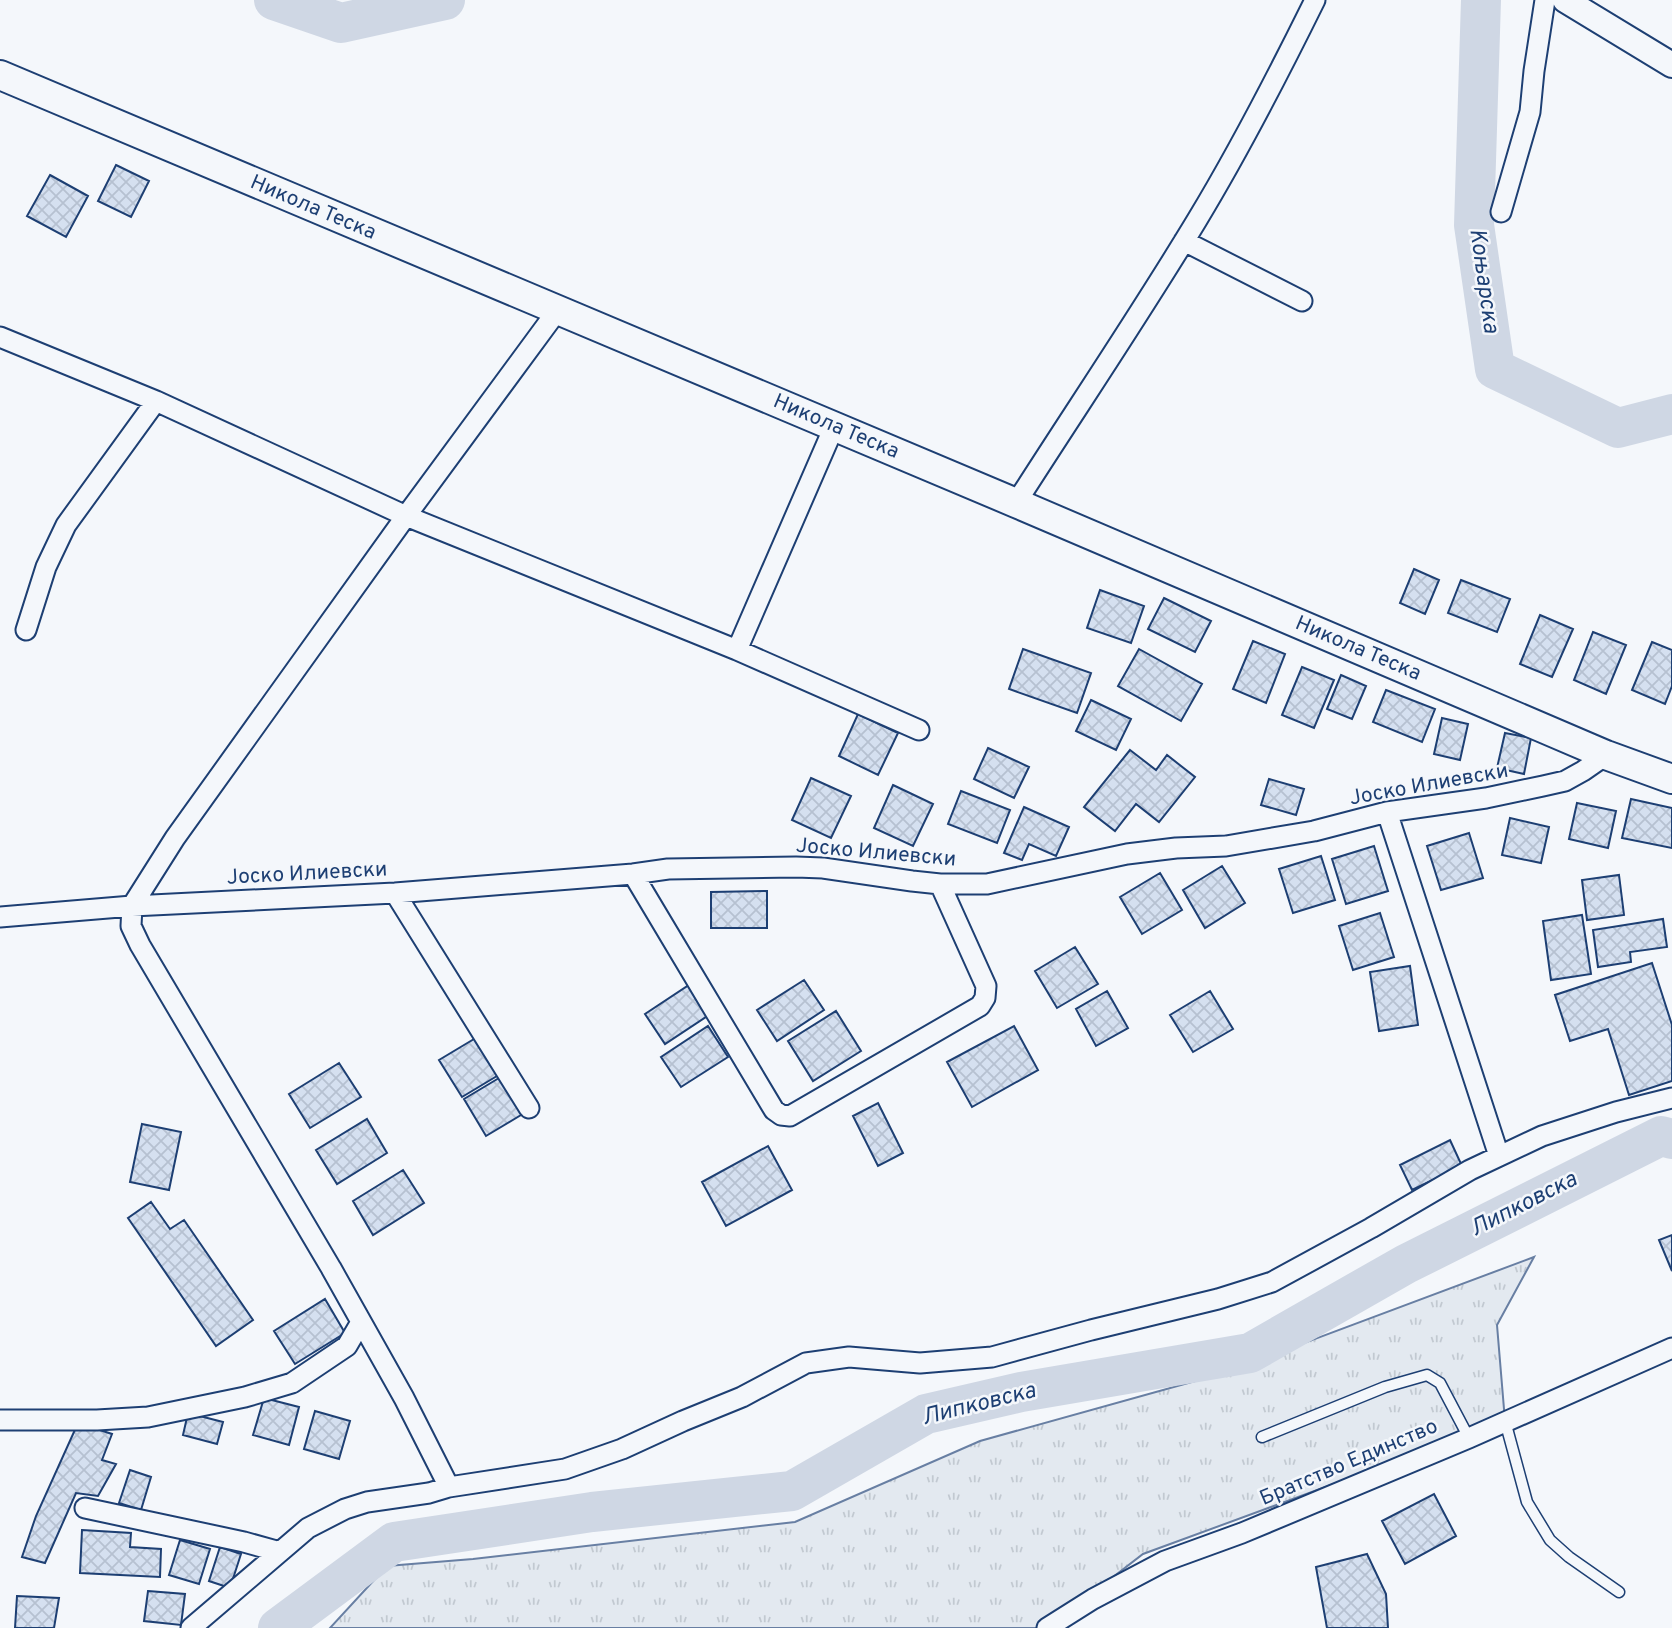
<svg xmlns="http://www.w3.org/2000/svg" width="1672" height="1628" font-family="Overpass,sans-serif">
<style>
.park{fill:url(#park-tufts);stroke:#687fa3;stroke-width:2}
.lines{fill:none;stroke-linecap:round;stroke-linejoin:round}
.river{stroke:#cfd7e4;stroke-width:40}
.building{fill:url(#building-cross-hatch);stroke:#1d3f73;stroke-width:2}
.service-casing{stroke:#1d3f73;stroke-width:13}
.minor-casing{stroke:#1d3f73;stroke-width:23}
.tertiary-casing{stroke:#1d3f73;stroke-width:28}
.secondary-casing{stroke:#1d3f73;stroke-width:32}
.service{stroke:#f4f7fb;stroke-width:10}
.minor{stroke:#f4f7fb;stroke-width:19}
.tertiary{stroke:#f4f7fb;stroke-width:24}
.secondary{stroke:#f4f7fb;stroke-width:28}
.labels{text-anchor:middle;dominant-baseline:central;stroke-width:5;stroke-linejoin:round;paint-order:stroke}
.street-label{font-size:21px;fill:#1d3f73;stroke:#f4f7fb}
.water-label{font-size:23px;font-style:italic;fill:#1d3f73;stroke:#f4f7fb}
</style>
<defs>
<pattern id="park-tufts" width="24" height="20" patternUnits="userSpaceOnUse" patternTransform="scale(1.75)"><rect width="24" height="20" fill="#e3e9f0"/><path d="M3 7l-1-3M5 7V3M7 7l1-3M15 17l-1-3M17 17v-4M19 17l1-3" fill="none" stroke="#c2c9d1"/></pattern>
<pattern id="building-cross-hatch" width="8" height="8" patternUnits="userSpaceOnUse" patternTransform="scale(1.75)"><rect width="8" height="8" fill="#d5e0f0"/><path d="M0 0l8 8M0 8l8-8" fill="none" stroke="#b6c1d1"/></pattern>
</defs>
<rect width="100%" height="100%" fill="#f4f7fb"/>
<path class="park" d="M 1534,1257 L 1497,1325 L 1505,1421 L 1143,1554 L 1047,1628 L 330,1628 L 387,1566 L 473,1559 L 795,1522 L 980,1441 L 1224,1373 Z"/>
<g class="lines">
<path class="river" d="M 274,0 L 341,23 L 445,0
M 1481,0 L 1474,225 L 1495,369 L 1618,428 L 1672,414
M 278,1628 L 394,1542 L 592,1512 L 792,1491 L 926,1414 L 1021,1392 L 1250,1353 L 1406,1264 L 1661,1136 L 1672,1139"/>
</g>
<path class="building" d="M 116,165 L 149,181 L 131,217 L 98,201 Z
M 50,175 L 88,196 L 66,237 L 27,216 Z
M 1414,569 L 1439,580 L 1425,614 L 1400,603 Z
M 1461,580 L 1510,599 L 1497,632 L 1448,613 Z
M 1100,590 L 1144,606 L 1131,643 L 1087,628 Z
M 1164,598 L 1211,621 L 1195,652 L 1148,629 Z
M 1540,615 L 1573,629 L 1552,677 L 1520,664 Z
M 1593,632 L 1626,645 L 1606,694 L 1574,680 Z
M 1253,641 L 1285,654 L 1266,703 L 1233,689 Z
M 1652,642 L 1672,650 L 1672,686 L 1665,704 L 1632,690 Z
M 1023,649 L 1091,673 L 1077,713 L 1009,689 Z
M 1139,649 L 1202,684 L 1181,721 L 1118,686 Z
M 1302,667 L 1334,680 L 1314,728 L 1282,715 Z
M 1341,675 L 1366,686 L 1352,719 L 1327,709 Z
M 1386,690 L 1435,709 L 1422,742 L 1373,722 Z
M 1091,700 L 1131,719 L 1116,750 L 1076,731 Z
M 858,714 L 898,733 L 878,775 L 839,756 Z
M 1442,718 L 1468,724 L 1460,760 L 1434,754 Z
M 1505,733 L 1531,738 L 1524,774 L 1497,768 Z
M 988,748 L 1029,767 L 1014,798 L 974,779 Z
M 1130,750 L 1156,770 L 1167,755 L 1195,777 L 1159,822 L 1136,804 L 1115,831 L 1084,807 Z
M 811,778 L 851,796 L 831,838 L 792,820 Z
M 1269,779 L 1304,789 L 1296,815 L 1261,805 Z
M 893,785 L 933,804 L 913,846 L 874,828 Z
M 961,791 L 1010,810 L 997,843 L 948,824 Z
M 1631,799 L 1672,808 L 1672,848 L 1622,838 Z
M 1577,803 L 1616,811 L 1608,848 L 1569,839 Z
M 1024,807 L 1069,827 L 1056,856 L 1029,844 L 1022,860 L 1004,853 Z
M 1510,818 L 1549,827 L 1541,863 L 1502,855 Z
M 1469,833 L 1483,878 L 1441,890 L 1427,846 Z
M 1374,846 L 1388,891 L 1346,904 L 1332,859 Z
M 1321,856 L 1335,900 L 1293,913 L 1279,869 Z
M 1222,866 L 1245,903 L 1205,928 L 1183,890 Z
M 1160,873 L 1182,910 L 1142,934 L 1120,897 Z
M 1619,875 L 1624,915 L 1587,920 L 1582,880 Z
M 767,891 L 767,928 L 711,928 L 711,892 Z
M 1380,913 L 1394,957 L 1353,970 L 1339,926 Z
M 1582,915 L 1591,974 L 1551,980 L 1543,921 Z
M 1663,919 L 1667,947 L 1630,952 L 1631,962 L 1598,967 L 1593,930 Z
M 1075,947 L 1098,984 L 1057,1008 L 1035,971 Z
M 1652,963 L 1672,1025 L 1672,1081 L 1629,1095 L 1608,1029 L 1570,1041 L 1555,995 Z
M 1410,966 L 1418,1025 L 1379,1031 L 1370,972 Z
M 804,980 L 824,1010 L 777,1041 L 757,1010 Z
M 692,983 L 712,1013 L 665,1044 L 645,1014 Z
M 1107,991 L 1128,1028 L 1096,1046 L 1076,1009 Z
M 1210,991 L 1233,1029 L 1193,1052 L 1170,1015 Z
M 836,1011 L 861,1051 L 813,1081 L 788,1041 Z
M 708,1026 L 728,1057 L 681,1087 L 661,1057 Z
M 1014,1026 L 1038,1070 L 972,1107 L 947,1062 Z
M 479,1036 L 502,1073 L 462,1097 L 439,1060 Z
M 339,1063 L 361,1097 L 310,1128 L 289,1094 Z
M 504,1075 L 526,1112 L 486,1136 L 464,1099 Z
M 878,1103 L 903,1153 L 878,1166 L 853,1116 Z
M 367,1119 L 387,1153 L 337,1184 L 316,1150 Z
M 142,1124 L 181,1132 L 169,1190 L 130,1182 Z
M 1450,1140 L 1462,1166 L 1412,1190 L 1400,1165 Z
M 768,1146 L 792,1190 L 726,1226 L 702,1182 Z
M 403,1170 L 424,1203 L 373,1235 L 353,1201 Z
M 151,1202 L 170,1229 L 184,1220 L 253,1320 L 216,1346 L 128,1218 Z
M 1672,1235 L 1672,1271 L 1659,1240 Z
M 325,1299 L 345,1333 L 295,1364 L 274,1331 Z
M 264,1398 L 299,1407 L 289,1445 L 253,1435 Z
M 315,1411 L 350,1421 L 339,1459 L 304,1449 Z
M 188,1413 L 223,1422 L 217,1444 L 183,1435 Z
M 78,1423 L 112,1434 L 102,1460 L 116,1464 L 98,1496 L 76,1493 L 45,1563 L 22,1557 L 36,1516 Z
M 130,1470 L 151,1477 L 141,1510 L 119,1503 Z
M 1434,1494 L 1456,1536 L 1405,1564 L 1382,1521 Z
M 82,1530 L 131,1533 L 130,1547 L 161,1549 L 160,1577 L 80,1573 Z
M 180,1540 L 210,1549 L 199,1584 L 169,1575 Z
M 220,1547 L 241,1554 L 230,1588 L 209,1581 Z
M 1367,1554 L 1386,1594 L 1388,1628 L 1327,1628 L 1316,1567 Z
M 148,1591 L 185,1594 L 181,1625 L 144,1621 Z
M 17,1596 L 59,1598 L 54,1628 L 15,1628 Z"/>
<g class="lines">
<g class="service-casing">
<path id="service" d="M 1505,1421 L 1527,1502 L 1550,1540 L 1569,1557 L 1619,1592
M 1262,1437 L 1385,1387 L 1427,1375 L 1440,1383 L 1469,1438"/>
</g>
<g class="minor-casing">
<path id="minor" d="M 1501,212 L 1530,112 L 1534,71 L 1545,0
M 1184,241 L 1302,301
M 0,337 L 156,401 L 406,516 L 737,650 L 919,730
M 1016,503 C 1076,409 1139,316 1197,220 C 1240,149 1278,75 1315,0
M 26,630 L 46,567 L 66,525 L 156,401
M 737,650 L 834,427
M 1387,812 L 1499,1156
M 633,874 L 774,1110 L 781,1115 L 790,1116 L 980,1006 L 985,998 L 986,986 L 940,884
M 395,893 L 529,1108
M 0,917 L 132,906 L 395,893 L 633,874 L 668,869 L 796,867 L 823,868 L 912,881 L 940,884 L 987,884 L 1127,854 L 1176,848 L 1226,846 L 1314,831 L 1387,812 L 1486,798 L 1543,786 L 1565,781 L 1583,771 L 1606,755
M 0,1420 L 97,1420 L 148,1417 L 245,1397 L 292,1383 L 347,1346 L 361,1322
M 449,1487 L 404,1398 L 331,1268 L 140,945 L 131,926 L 132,906 L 175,838 L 406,516 L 557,311
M 85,1508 L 244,1542 L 280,1552
M 191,1628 L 308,1528 L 345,1509 L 367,1502 L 429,1493 L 449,1487 L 565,1469 L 622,1449 L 683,1421 L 742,1397 L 806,1363 L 849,1357 L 920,1363 L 992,1357 L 1091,1330 L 1218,1299 L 1272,1282 L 1371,1228 L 1470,1170 L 1542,1136 L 1616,1112 L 1672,1098
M 1047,1628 L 1093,1599 L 1165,1561 L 1242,1533 L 1469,1438 L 1672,1348"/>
</g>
<g class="tertiary-casing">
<path id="tertiary" d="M 1565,0 L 1672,65"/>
</g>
<g class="secondary-casing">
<path id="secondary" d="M 0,75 L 1016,503 L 1606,755 L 1672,779"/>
</g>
<use href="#service" class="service"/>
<use href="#minor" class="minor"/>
<use href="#tertiary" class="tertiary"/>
<use href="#secondary" class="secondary"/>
</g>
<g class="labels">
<g class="street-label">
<text transform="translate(313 208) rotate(23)">Никола Теска</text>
<text transform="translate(836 427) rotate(23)">Никола Теска</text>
<text transform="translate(1358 649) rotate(23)">Никола Теска</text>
<text transform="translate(1429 785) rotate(-10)">Јоско Илиевски</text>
<text transform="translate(876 853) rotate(5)">Јоско Илиевски</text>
<text transform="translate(307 874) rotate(-3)">Јоско Илиевски</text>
<text transform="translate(1349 1463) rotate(-23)">Братство Единство</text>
</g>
<g class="water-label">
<text transform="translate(1483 281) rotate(82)">Коњарска</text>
<text transform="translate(1524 1205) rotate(-27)">Липковска</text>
<text transform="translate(979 1405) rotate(-14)">Липковска</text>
</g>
</g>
</svg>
